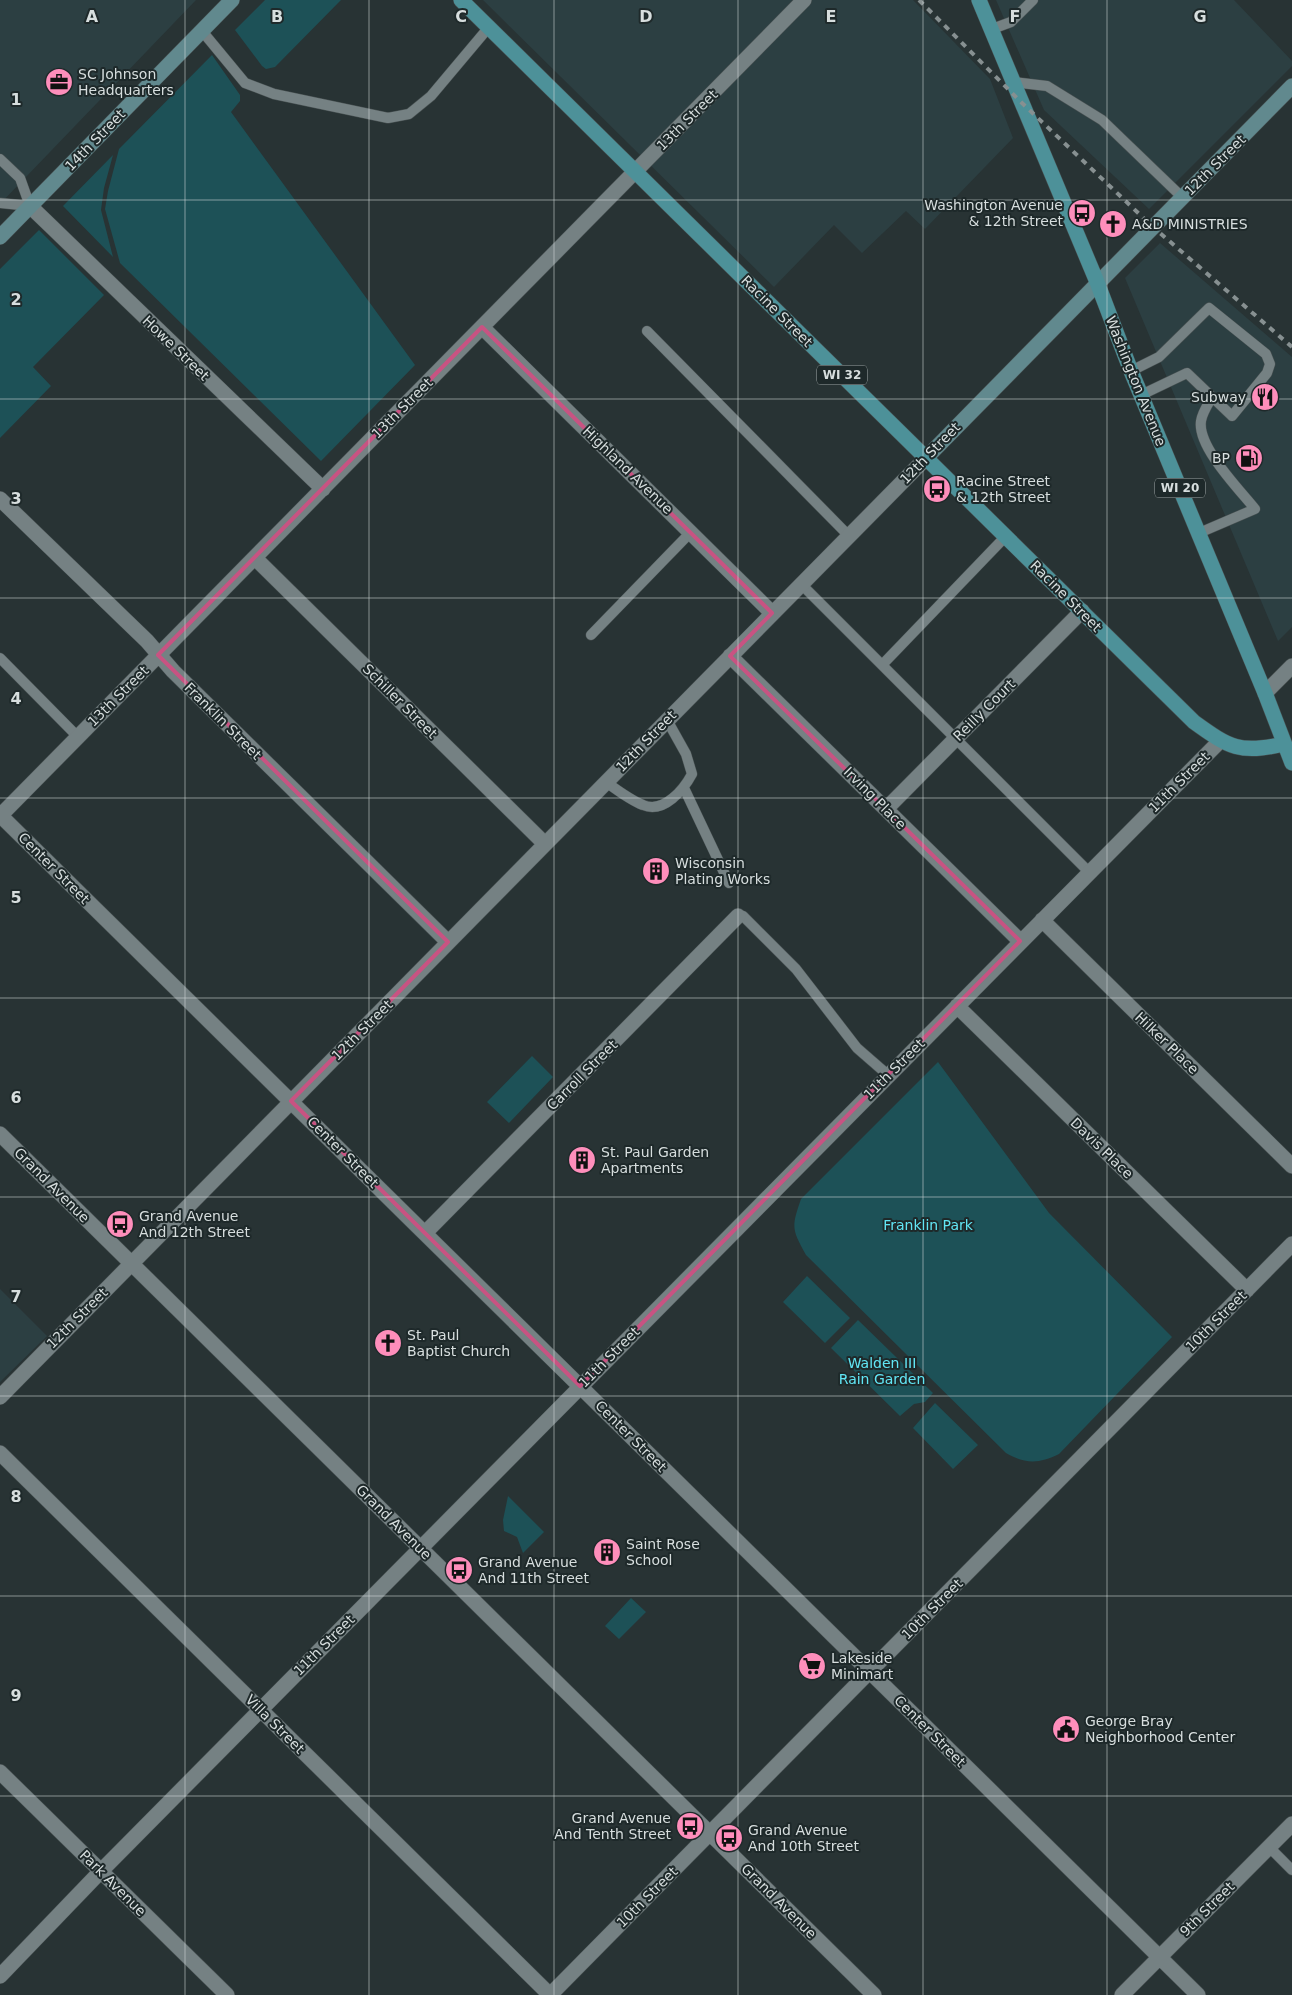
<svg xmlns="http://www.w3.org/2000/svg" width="1292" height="1995" font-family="'DejaVu Sans',sans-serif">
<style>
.built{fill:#2c3f42}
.green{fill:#1d5157}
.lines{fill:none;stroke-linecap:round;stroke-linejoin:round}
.lane-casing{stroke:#485152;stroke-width:11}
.street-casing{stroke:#485152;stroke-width:16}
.secondary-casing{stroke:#485152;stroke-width:16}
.primary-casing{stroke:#485152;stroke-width:16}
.lane{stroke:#758183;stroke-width:10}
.street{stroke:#758183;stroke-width:15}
.secondary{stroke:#61898e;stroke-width:15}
.primary{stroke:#4d9199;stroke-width:15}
.rail{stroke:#879091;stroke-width:4;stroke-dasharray:6 6;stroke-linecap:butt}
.marked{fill:none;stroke:#c85382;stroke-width:4;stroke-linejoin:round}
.grid{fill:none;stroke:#d7dede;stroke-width:1;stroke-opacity:0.55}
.labels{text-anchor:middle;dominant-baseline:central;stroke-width:4;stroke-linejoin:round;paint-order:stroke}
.shield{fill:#1e292a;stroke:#a0a8a8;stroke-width:1}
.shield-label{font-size:12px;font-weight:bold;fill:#d7dede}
.poi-label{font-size:14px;fill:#d7dede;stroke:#1e292a;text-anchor:start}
.street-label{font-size:14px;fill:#d7dede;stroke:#1e292a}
.park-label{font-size:14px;fill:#61e5f4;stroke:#1e292a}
.grid-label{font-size:16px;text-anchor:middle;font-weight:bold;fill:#d7dede;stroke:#1e292a;stroke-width:4;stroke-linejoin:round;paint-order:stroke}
</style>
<rect width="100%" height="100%" fill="#283334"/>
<path class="built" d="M 0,0 L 196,0 L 0,204 Z
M 483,0 L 913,0 L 990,79 L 1013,138 L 925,229 L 906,211 L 862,253 L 834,225 L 774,287 Z
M 996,0 L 1234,0 L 1292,61 L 1292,66 L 1149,209 L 1044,110 Z
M 1160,243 L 1292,357 L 1292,627 L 1278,641 L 1125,278 Z
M 0,1289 L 47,1336 L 0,1382 Z"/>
<path class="green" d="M 265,0 L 341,0 L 275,67 L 266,69 L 262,66 L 235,30 Z
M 212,55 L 240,95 L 240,101 L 231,112 L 415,365 L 321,461 L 120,263 L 105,209 L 108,191 L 119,149 Z
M 113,155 L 104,188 L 101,210 L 113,257 L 63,206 Z
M 39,230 L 104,295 L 33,367 L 51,386 L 0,438 L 0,269 Z
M 532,1056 L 553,1077 L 509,1123 L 487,1102 Z
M 938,1062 L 1049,1213 L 1172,1337 L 1059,1454 C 1039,1464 1025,1464 1006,1453 L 806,1255 C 792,1229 791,1228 801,1199 Z
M 807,1276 L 850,1318 L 825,1343 L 783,1302 Z
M 858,1320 L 933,1393 L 925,1402 L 914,1404 L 900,1416 L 831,1348 Z
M 935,1403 L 978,1445 L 953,1469 L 913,1428 Z
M 508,1496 L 544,1532 L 523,1553 L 517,1537 L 504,1531 L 503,1520 Z
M 631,1598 L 646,1612 L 619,1639 L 605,1626 Z"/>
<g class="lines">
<g class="lane-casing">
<path id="lane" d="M 992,29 L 1011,22 L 1033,0
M 202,31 L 245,83 L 274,94 L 388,118 L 409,114 L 431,96 L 489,27
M 1013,82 L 1047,86 L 1102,120 L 1182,197
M 0,159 L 20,178 L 30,206 L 0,203
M 647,331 L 849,536
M 1131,371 L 1159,357 L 1209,308 L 1266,354 L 1270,364 L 1267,373 L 1232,416 L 1187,373 L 1141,395
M 1199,533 L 1255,509 C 1240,490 1197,447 1201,421 C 1202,413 1208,404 1212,397
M 801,584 L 1089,872
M 591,635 L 691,532
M 0,658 L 78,737
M 882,665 L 1006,536
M 606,782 C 617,790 630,800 643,805 C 664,814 684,789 692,774 L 686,754 L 667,720
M 684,788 L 729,883
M 738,916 L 743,916 L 796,969 L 857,1048 L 888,1075
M 1269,1847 L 1292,1870"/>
</g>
<g class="street-casing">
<path id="street" d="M 30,206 L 323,489
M 482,327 L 772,613
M 0,499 L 147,641 L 173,671 L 448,942
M 255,558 L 545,844
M 730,656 L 1020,941
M 1265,693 L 1292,666
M 886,809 L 1082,611
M 0,815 L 1198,1995
M 0,816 L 804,0
M 1042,920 L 1292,1166
M 957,1006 L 1247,1290
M 0,1134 L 874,1995
M 425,1233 L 738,916
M 0,1397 L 926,458
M 0,1453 L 550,1995
M 0,1772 L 227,1995
M 0,1976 L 101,1871 L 1220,741
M 550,1995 L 1292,1244
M 1122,1995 L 1292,1824"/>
</g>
<g class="secondary-casing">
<path id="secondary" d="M 0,237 L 232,0
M 926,458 L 1292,86"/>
</g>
<g class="primary-casing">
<path id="primary" d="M 461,0 L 1194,722 C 1230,748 1240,754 1284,744
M 979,0 L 1097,282 L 1131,371 L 1265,693 L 1292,763"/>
</g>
<use href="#lane" class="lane"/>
<use href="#street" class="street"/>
<use href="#secondary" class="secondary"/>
<use href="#primary" class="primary"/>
<path class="rail" d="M 919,0 L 1022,103 L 1153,227 L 1292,347"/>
</g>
<path class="marked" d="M 482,327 L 772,613 L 730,656 L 1020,941 L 580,1386 L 291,1101 L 448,942 L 158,655 Z"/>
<path class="grid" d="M 185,0 L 185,1995M 369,0 L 369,1995M 554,0 L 554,1995M 738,0 L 738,1995M 923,0 L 923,1995M 1107,0 L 1107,1995M 0,200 L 1292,200M 0,399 L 1292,399M 0,598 L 1292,598M 0,798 L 1292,798M 0,998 L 1292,998M 0,1197 L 1292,1197M 0,1396 L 1292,1396M 0,1596 L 1292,1596M 0,1796 L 1292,1796"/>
<defs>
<g id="office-disc" transform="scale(1.4375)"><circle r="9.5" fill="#fe8ebb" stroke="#1e292a"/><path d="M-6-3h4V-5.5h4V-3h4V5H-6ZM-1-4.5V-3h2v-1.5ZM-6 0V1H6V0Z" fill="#111"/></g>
<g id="bus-disc" transform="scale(1.4375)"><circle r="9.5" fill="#fe8ebb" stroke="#1e292a"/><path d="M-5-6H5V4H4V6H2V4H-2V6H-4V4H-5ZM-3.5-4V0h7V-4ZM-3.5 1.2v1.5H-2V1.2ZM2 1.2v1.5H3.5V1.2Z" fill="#111"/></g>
<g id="church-disc" transform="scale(1.4375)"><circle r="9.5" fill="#fe8ebb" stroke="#1e292a"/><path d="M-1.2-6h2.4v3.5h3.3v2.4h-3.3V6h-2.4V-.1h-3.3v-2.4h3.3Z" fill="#111"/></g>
<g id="restaurant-disc" transform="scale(1.4375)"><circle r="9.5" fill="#fe8ebb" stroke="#1e292a"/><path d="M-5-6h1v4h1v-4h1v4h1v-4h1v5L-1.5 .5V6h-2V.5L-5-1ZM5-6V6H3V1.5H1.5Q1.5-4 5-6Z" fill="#111"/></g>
<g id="fuel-disc" transform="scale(1.4375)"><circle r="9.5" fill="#fe8ebb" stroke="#1e292a"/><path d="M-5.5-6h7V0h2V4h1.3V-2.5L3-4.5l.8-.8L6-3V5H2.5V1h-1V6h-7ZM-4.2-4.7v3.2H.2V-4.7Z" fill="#111"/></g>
<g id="building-disc" transform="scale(1.4375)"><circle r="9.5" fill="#fe8ebb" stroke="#1e292a"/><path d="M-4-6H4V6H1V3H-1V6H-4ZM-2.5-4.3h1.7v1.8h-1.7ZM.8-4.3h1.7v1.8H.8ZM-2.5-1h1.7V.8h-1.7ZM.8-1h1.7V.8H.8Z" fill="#111"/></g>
<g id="supermarket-disc" transform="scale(1.4375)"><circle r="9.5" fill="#fe8ebb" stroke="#1e292a"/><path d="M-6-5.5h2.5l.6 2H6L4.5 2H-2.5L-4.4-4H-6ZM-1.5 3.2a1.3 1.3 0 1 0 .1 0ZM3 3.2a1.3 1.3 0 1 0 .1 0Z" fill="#111"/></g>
<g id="civic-disc" transform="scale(1.4375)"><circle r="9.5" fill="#fe8ebb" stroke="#1e292a"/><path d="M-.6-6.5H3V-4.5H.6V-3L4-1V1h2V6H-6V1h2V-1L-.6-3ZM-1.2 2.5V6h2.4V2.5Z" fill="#111"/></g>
</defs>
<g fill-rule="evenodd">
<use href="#office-disc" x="59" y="82"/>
<use href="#bus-disc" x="1082" y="213"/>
<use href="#church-disc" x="1113" y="224"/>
<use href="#restaurant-disc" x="1265" y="397"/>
<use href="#fuel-disc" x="1249" y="458"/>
<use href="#bus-disc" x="937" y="489"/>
<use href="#building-disc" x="656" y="871"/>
<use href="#building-disc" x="582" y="1160"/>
<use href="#bus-disc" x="120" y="1224"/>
<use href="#church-disc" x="388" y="1343"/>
<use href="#building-disc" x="607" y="1552"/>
<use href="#bus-disc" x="459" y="1570"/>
<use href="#supermarket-disc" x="812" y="1666"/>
<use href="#civic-disc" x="1066" y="1729"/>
<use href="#bus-disc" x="690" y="1826"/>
<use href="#bus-disc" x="729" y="1838"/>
</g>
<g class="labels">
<g class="shield">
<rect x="817" y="365.5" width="50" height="19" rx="4"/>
<rect x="1155" y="478.5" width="50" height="19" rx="4"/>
</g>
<g class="shield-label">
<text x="842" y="375">WI 32</text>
<text x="1180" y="488">WI 20</text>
</g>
<g class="poi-label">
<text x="78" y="74">SC Johnson<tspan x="78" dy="16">Headquarters</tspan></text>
<text x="1063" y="205" text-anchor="end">Washington Avenue<tspan x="1063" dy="16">&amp; 12th Street</tspan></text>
<text x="1132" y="224">A&amp;D MINISTRIES</text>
<text x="1246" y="397" text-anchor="end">Subway</text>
<text x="1230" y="458" text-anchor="end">BP</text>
<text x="956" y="481">Racine Street<tspan x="956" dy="16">&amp; 12th Street</tspan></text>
<text x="675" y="863">Wisconsin<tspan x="675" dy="16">Plating Works</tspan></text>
<text x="601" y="1152">St. Paul Garden<tspan x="601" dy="16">Apartments</tspan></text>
<text x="139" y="1216">Grand Avenue<tspan x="139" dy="16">And 12th Street</tspan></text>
<text x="407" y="1335">St. Paul<tspan x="407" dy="16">Baptist Church</tspan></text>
<text x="626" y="1544">Saint Rose<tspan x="626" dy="16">School</tspan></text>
<text x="478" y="1562">Grand Avenue<tspan x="478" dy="16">And 11th Street</tspan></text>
<text x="831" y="1658">Lakeside<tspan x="831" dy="16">Minimart</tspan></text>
<text x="1085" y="1721">George Bray<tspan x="1085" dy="16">Neighborhood Center</tspan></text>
<text x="671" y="1818" text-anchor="end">Grand Avenue<tspan x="671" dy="16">And Tenth Street</tspan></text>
<text x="748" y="1830">Grand Avenue<tspan x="748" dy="16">And 10th Street</tspan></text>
</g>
<g class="street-label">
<text transform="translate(687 120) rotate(-45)">13th Street</text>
<text transform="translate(95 140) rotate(-46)">14th Street</text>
<text transform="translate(1215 165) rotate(-45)">12th Street</text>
<text transform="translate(777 311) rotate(45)">Racine Street</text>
<text transform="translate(176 348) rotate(44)">Howe Street</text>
<text transform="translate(1136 381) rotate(68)">Washington Avenue</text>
<text transform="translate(402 408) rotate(-45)">13th Street</text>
<text transform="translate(930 453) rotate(-46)">12th Street</text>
<text transform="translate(628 470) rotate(44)">Highland Avenue</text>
<text transform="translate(1066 596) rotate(45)">Racine Street</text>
<text transform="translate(118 696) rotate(-45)">13th Street</text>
<text transform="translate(400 701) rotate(45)">Schiller Street</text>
<text transform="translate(984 710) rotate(-45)">Reilly Court</text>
<text transform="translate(223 721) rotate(45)">Franklin Street</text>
<text transform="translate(646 741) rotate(-46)">12th Street</text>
<text transform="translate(1179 782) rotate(-45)">11th Street</text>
<text transform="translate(875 798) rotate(45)">Irving Place</text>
<text transform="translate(54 868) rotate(45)">Center Street</text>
<text transform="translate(362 1030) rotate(-45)">12th Street</text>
<text transform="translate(1167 1043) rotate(44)">Hilker Place</text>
<text transform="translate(894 1069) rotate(-45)">11th Street</text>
<text transform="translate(582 1075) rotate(-45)">Carroll Street</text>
<text transform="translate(1102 1148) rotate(44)">Davis Place</text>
<text transform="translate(343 1152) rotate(45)">Center Street</text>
<text transform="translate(52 1185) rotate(45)">Grand Avenue</text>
<text transform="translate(77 1318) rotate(-45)">12th Street</text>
<text transform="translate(1216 1321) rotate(-45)">10th Street</text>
<text transform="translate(609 1357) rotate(-45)">11th Street</text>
<text transform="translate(631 1436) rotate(45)">Center Street</text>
<text transform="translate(394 1522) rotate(45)">Grand Avenue</text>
<text transform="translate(932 1609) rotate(-45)">10th Street</text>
<text transform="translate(324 1645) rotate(-45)">11th Street</text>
<text transform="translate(275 1724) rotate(45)">Villa Street</text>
<text transform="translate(930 1731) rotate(45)">Center Street</text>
<text transform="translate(113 1883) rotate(45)">Park Avenue</text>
<text transform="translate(647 1897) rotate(-45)">10th Street</text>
<text transform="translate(779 1901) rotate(45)">Grand Avenue</text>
<text transform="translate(1207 1909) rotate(-45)">9th Street</text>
</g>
<g class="park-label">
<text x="928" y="1225">Franklin Park</text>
<text x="882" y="1363">Walden III<tspan x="882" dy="16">Rain Garden</tspan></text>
</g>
</g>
<g class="grid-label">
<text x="92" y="22">A</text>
<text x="277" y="22">B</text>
<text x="461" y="22">C</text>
<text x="646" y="22">D</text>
<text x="831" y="22">E</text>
<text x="1015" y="22">F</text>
<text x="1200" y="22">G</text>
<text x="16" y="105">1</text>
<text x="16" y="305">2</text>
<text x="16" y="504">3</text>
<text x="16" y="704">4</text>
<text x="16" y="903">5</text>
<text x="16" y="1103">6</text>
<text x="16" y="1302">7</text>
<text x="16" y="1502">8</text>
<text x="16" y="1701">9</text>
</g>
</svg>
